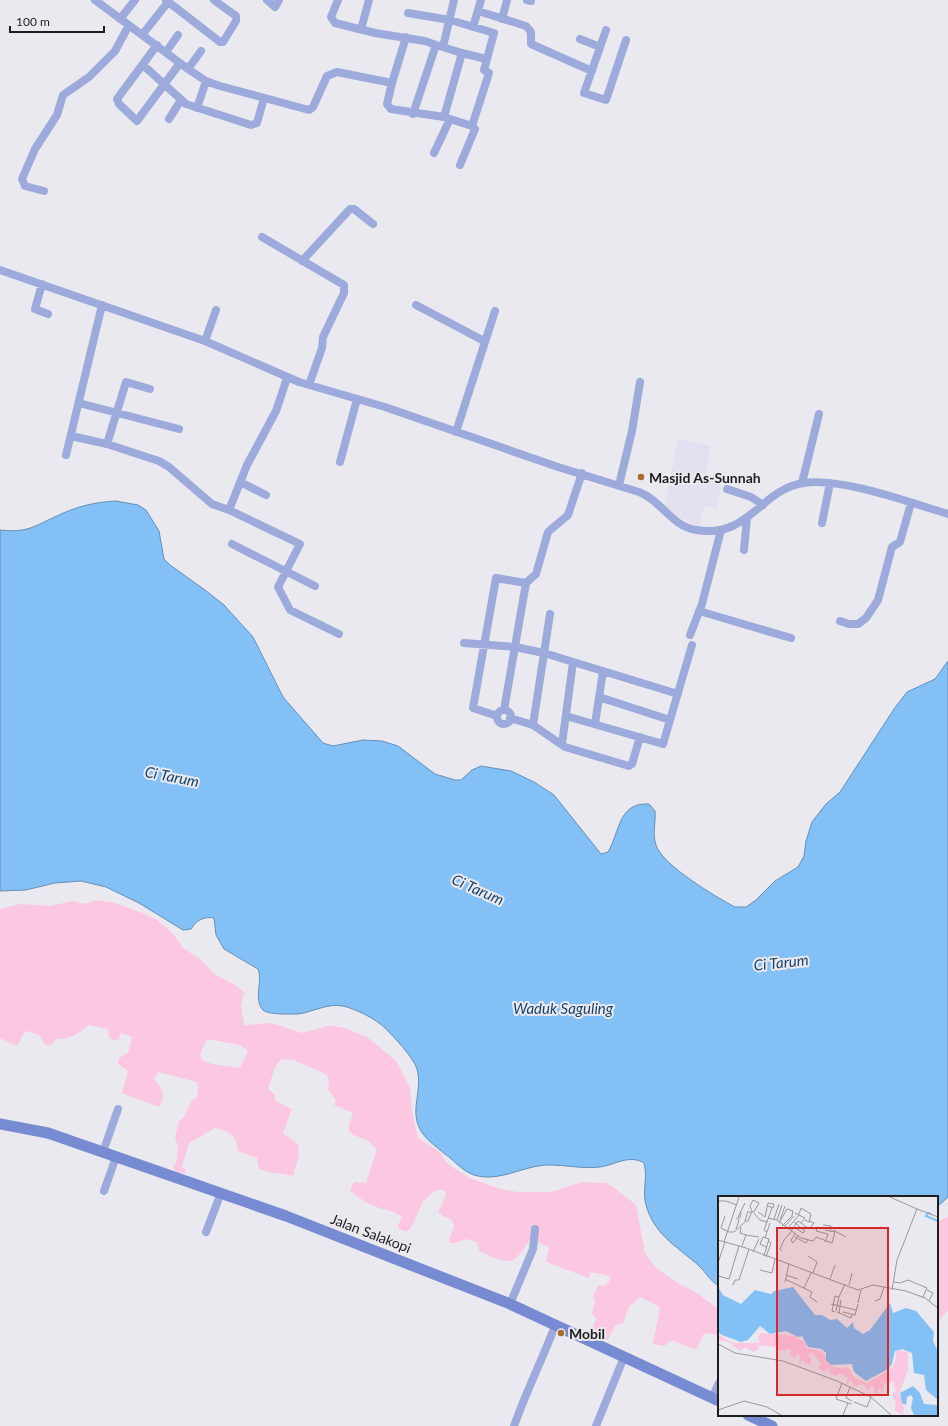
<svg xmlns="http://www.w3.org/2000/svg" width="948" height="1426" font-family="Lato,sans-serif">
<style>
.built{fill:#e4e0ef}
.green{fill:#fcc7e0;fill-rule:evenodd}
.water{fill:#82c0f6;stroke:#648fb6}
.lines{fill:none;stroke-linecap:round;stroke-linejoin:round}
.street{stroke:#9cabdb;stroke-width:8}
.secondary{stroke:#778bd2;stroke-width:11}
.poi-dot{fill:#a66d2c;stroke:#ebe9f0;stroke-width:1.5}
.labels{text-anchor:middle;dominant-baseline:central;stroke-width:4;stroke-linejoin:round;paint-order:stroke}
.poi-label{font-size:14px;font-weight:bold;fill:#1e1d20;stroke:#ebe9f0;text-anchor:start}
.street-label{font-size:14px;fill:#1e1d20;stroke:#ebe9f0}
.water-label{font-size:15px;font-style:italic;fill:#174468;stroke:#ebe9f0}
.inset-river{fill:none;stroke:#82c0f6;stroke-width:2}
.inset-road{fill:none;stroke:#99979d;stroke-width:1}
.view{fill:#d62828;fill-opacity:0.15;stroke:#d62828;stroke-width:2}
.inset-edge{fill:none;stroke:#1e1d20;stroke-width:2}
</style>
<rect width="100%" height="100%" fill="#ebe9f0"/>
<path class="built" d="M 678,438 L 711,446 L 705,478 L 722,483 L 717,509 L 704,506 L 699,528 L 664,509 Z"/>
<path class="green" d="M 96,900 L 115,903 L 145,914 L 157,920 L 174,935 L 184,949 L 200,959 L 214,974 L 235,985 L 244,992 L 241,1006 L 244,1025 L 272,1023 L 302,1033 L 327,1026 L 333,1026 L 345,1028 L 367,1037 L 396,1061 L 410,1088 L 412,1111 L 418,1138 L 440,1152 L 446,1162 L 455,1169 L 472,1179 L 500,1189 L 518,1192 L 551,1192 L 582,1182 L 606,1183 L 613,1187 L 636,1205 L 645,1253 L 656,1268 L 681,1285 L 692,1290 L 719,1309 L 718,1335 L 704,1333 L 696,1350 L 672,1340 L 664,1346 L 653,1344 L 660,1307 L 640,1297 L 629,1307 L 623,1323 L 615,1326 L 608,1340 L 591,1332 L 596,1319 L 592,1313 L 595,1301 L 593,1296 L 598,1285 L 604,1286 L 609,1283 L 610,1276 L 591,1272 L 589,1278 L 546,1262 L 549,1247 L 530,1239 C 526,1245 522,1252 517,1257 C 508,1267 489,1255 479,1251 L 477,1242 L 466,1239 L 456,1243 L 450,1243 L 449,1240 L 454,1226 L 452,1220 L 443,1216 L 438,1212 L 446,1195 L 444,1190 L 436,1190 L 423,1201 L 410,1230 L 404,1231 L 398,1228 L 398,1225 L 402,1218 C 395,1210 388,1211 379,1208 C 368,1204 359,1198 350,1191 L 354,1182 L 366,1183 L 377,1149 C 374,1147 371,1143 368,1141 C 350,1132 344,1137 353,1113 L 334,1105 L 336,1101 L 328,1089 L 329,1080 L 327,1075 L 294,1060 L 282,1059 L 276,1065 L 268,1088 L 275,1095 L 275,1101 L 292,1109 L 283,1133 L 298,1144 L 299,1156 L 293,1176 C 281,1173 271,1174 259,1169 L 257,1158 L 238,1151 C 235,1134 231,1132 215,1128 L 189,1143 L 182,1167 L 186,1171 L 186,1173 L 177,1172 L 173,1168 L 177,1160 L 178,1146 L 175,1138 L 179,1121 L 184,1117 L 192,1099 L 195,1100 C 198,1095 199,1088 197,1082 L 158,1072 L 154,1080 C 163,1088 166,1096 159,1107 L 122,1093 L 128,1071 L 118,1064 C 118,1057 123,1055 128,1053 L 132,1037 L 121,1033 L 119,1039 L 113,1041 L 109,1037 L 108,1029 L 89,1025 C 81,1032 69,1040 57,1039 L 51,1045 L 45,1045 L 39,1035 L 28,1031 L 24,1033 L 17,1046 L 0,1038 L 0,909 L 20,904 L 50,906 L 73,901 L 85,904 ZM 207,1039 L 240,1045 L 248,1051 L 240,1068 L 212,1064 L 202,1060 L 200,1054 Z
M 948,1216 L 948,1310 L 937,1323 L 937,1222 Z"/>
<path class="water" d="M 116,501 L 138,505 L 146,510 L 159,531 L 164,559 L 170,565 L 205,590 L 224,605 L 253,637 L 283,697 L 323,743 L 333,746 L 363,740 L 382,741 L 398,746 L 435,774 L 455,780 L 461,780 L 472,770 L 481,766 L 511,771 L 534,782 L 554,795 L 601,854 L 608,852 C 620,832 618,802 649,804 L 655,811 C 656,823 652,834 656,845 C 662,865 716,897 735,907 L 746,907 L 756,900 L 775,881 L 798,867 L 804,856 L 806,841 L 812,822 L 826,804 L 840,792 L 894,709 L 907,692 L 935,679 L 948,661 L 948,1197 L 937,1207 L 937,1197 L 719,1197 L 719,1286 C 710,1281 705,1271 697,1264 C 676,1246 654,1234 646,1205 C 642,1191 648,1177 644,1163 C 629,1154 615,1165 600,1167 C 583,1169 566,1165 549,1165 C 524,1165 499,1183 474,1175 C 462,1171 455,1161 445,1154 C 424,1137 412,1129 417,1099 C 418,1089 420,1080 417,1069 C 414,1058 394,1037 385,1028 C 376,1019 356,1009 343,1006 C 327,1003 313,1012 298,1014 C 291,1014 268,1015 263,1010 C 253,999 263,982 258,969 L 224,949 L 216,935 L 214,918 C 203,916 196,921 191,929 L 183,930 L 139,903 L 106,887 L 81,881 L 55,883 L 26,890 L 0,891 L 0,530 C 29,533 34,526 59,515 C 78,506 96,502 116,501 Z"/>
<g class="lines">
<path class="street" d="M 95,0 L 188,69 L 206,81 L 220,86 L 309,110 L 313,107 L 327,76 L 337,72 L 392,83 L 387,104 L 391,109 L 444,117 L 472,126 L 489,73 L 484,70 L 494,33 L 450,20 L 408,13
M 166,0 L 220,42 L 223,42 L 236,21 L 236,16 L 214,0
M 267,0 L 275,7 L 279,0
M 338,0 L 331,17 L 335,23 L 375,33 L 425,41 L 436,45 L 413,114
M 527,0 L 531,1
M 478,11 L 526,26 L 531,32 L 531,44 L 592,71
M 120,19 L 135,0
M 502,19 L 507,0
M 473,27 L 481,0
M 361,29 L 369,0
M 606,30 L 584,93 L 606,100 L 626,40
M 142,35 L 168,2
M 580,39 L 600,47
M 157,45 L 117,99 L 119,104 L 137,121 L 180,63
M 436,45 L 462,53 L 444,117
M 443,47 L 454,0
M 166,52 L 178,35
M 462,53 L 486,59
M 143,65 L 186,104 L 251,125 L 257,123 L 264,98
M 188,69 L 201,51
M 392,83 L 406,37
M 197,108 L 206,81
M 169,119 L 181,100
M 434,153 L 450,119
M 460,165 L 475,129 L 472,126
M 44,191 L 25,186 L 22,179 L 35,149 L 57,115 L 63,95 L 89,77 L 115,51 L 129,25
M 262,237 L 344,285 L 344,293 L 323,337 L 322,348 L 309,385
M 302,261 L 350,209 L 354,209 L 373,224
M 0,270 L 205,341 L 299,382 L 385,407 L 558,467 L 639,492 C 661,500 671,526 696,530 C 749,539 760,490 803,483 C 841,477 911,503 948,514
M 42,284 L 35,309 L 48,314
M 416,305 L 484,341
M 205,341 L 216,310
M 79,403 L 179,429
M 456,432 L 495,311
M 71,436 L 107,444 L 159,461 L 169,467 L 212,504 L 229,510 L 300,544 L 278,587 L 290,610 L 339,634
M 107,444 L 126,382 L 150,389
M 66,455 L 102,305
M 340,462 L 357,399
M 240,482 L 266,495
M 802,483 L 819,414
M 619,485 L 632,431 L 640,382
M 727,489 L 751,497 L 763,505
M 229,510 L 247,465 L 276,411 L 287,378
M 822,523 L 830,483
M 232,544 L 315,586
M 744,550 L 747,518
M 699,611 L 791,638
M 840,621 L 849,624 L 858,624 L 866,618 L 878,600 L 892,547 L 900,542 L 911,503
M 690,635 L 702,604 L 721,530
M 464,643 L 515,647 L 544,653 L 678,694
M 599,697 L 670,720
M 504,710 L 526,583 L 536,574 L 548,532 L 568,515 L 582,473
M497 717a7 7 0 1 1 14 0a7 7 0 1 1-14 0Z
M 497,716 L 473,708 L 496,578 L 526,583
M 566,716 L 663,744 L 692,645
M 510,718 L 533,725 L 565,747 L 629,766 L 632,764 L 640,737
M 595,724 L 603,671
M 533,725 L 550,614
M 562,744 L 573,662
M 103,1152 L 118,1109
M 104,1191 L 116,1157
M 206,1232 L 221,1193
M 510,1304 L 533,1249 L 535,1229
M 712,1398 L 719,1383
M 514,1426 C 526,1392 542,1360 555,1326
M 596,1426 L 624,1357"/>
<path class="secondary" d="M 0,1124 L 48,1133 L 286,1216 L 510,1304 L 719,1401
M 748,1415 L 772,1426"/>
</g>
<g class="poi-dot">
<circle cx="641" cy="477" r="4"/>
<circle cx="561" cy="1333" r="4"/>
</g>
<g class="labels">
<g class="poi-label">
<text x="649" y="477">Masjid As-Sunnah</text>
<text x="569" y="1333">Mobil</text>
</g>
<g class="street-label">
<text transform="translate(371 1233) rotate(21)">Jalan Salakopi</text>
</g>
<g class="water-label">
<text transform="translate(172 776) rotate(11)">Ci Tarum</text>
<text transform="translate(478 889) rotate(24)">Ci Tarum</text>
<text transform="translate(781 962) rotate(-6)">Ci Tarum</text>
<text x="563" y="1008">Waduk Saguling</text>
</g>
</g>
<g transform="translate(718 1196)">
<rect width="220" height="220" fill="#ebe9f0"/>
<path d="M 43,137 L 77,140 L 88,148 L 88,152 L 104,155 L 112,169 L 120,172 L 130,171 L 136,181 L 149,187 L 173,173 L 177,166 L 179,154 L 190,156 L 190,174 L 181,198 L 186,211 L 185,219 L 176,214 L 178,206 L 174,200 L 178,194 L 174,184 L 173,187 L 166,187 L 165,197 L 161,192 L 159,198 L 157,198 L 155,189 L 149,195 L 146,188 L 135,190 L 134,184 L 128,188 L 130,182 L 121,177 L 119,180 L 112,178 L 111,172 L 106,176 L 100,172 L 103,167 L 93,156 L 90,160 L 93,162 L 93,170 L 84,164 L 81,169 L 82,159 L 78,158 L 78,162 L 73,160 L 73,153 L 61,155 L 58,151 L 40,149 L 41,152 L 36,156 L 27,151 L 22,155 L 11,146 L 0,144 L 1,139 L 15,147 L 42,147 L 40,141 Z" fill="#fcc7e0"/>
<path d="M 0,91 L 5,99 L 23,108 L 37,94 L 53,98 L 56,95 L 75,91 L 97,119 L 104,119 L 112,124 L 119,123 L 129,132 L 135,126 L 136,132 L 145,138 L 152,134 L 172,107 L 175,117 L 188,112 L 198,115 L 216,136 L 215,145 L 220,155 L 220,204 L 208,194 L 206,179 L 196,177 L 194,157 L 184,153 L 177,155 L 174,168 L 170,173 L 148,185 L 136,176 L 134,168 L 113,169 L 108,164 L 108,157 L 104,153 L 90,151 L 84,140 L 80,141 L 68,135 L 52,138 L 42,130 L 30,144 L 23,146 L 4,139 L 0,136 ZM 195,190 L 202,197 L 206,208 L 220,209 L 220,219 L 196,219 L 193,212 L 195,202 L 193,199 L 189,201 L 188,209 L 184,207 L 182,197 Z" fill="#82c0f6"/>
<path class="inset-river" d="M 213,18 L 210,17 L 208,20 L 220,25"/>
<path class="inset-road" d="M 172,1 L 199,13 L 179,64 L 174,94M 0,5 L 8,5 L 19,9M 199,13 L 220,21M 23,16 L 22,22 L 20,21 L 27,7M 36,16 L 41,7 L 35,4 L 32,10 L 34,15 L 42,24 L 49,26M 40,16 L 47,21 L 50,7 L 56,8 L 55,12 L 50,10M 33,17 L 30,15 L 27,25 L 30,25 L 34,15M 81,18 L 83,12 L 93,18 L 91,26 L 87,24M 7,20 L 3,32 L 11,36 L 16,36 L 27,26M 18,22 L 21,24 L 18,33M 50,22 L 59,24 L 83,42 L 95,45 L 98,41 L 114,47 L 117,36 L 107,34M 56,23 L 61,8M 59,24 L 64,9M 62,24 L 67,10M 76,26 L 87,35 L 85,37 L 76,31M 61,27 L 69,13 L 75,15 L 74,20 L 64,30M 83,27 L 91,33 L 96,27 L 91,25M 105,29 L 113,30 L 112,35M 67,30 L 76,20M 23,31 L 22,37 L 28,39M 70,32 L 81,19M 104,32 L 99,31 L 98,35 L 110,38 L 107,46M 115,34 L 128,41M 73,35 L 80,25 L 83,27 L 87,22 L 77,17M 49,36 L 46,34 L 54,12M 77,38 L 73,44 L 75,47 L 80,40M 77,41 L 88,47 L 90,44M 47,42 L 52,27M 0,44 L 28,52 L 140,94 L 155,89 L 188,95 L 207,102 L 220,112M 6,46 L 21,1M 24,50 L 28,39 L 41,41M 64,55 L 62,53 L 66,44 L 74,35M 35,56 L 41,43M 46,60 L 51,43 L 45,41 L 42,48 L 48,51M 90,60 L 99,66 L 95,77M 48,61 L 53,47 L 50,45M 0,67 L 7,46M 42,74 L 54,77 L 57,63M 68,79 L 80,83M 0,80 L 11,83 L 21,50M 67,83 L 94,96 L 92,101 L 99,106M 112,83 L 117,69M 67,86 L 71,68M 176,86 L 182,87 L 190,84 L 209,92 L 205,101M 15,89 L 17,84 L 21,84 L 31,53M 131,89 L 134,77M 86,92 L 93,77M 209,94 L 215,97 L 211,105M 157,105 L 162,103 L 166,91M 140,107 L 143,94M 113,108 L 138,114M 118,115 L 121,101 L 127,88M 117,116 L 114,115 L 117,100 L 121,101M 119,116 L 133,122 L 134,119M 125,116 L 137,119 L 140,108M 121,117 L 123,104M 0,148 L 17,157 L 65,165 L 119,185 L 153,201 L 173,219M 124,187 L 118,203 L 133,208M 132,191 L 128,202 L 134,205M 136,206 L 149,211 L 153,201M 0,214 L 26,205 L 49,211 L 63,219M 125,219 L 130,207"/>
<path class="view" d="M 59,32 L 170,32 L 170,199 L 59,199 Z"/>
<rect width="220" height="220" class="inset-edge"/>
</g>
<path d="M10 26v6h94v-6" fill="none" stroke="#1e1d20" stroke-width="2"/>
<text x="16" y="26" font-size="12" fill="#1e1d20" stroke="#ebe9f0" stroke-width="3" paint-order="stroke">100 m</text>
</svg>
